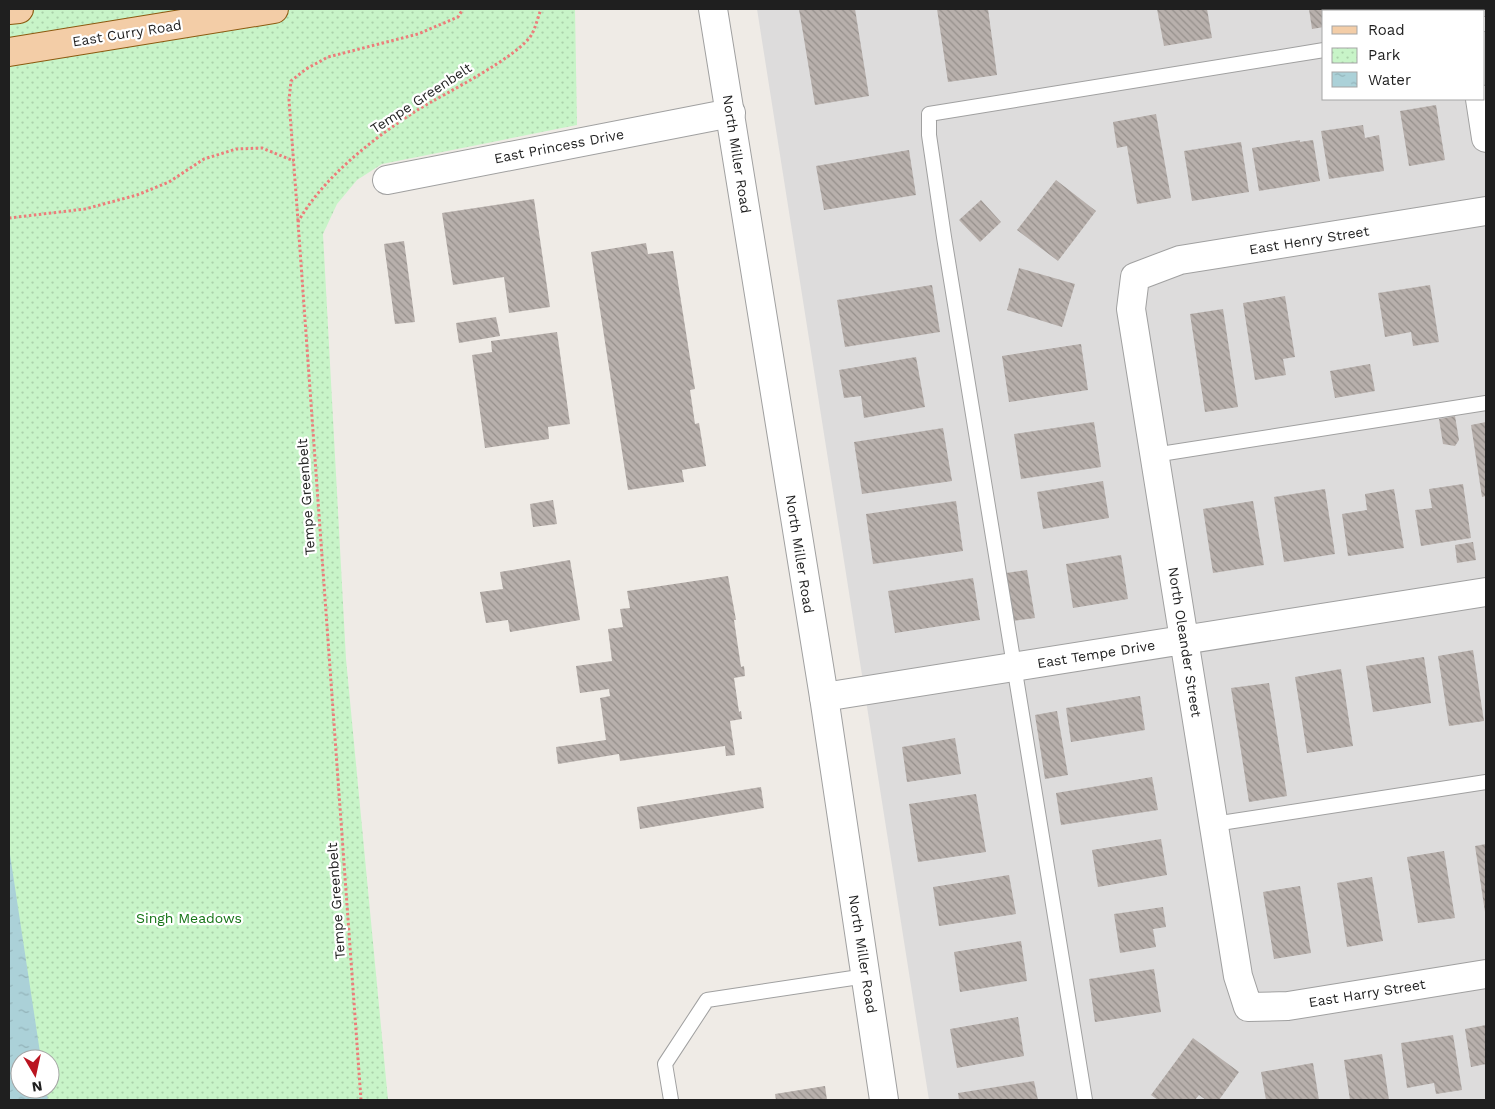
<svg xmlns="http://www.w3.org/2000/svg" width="1495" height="1109" font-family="'Work Sans',sans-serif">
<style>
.residential{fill:#dddcdc;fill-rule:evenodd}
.park{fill:url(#park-dots);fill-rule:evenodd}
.water{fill:url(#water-ripples)}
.building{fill:url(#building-back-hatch)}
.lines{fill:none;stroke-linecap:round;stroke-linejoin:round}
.service-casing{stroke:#a0a0a0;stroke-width:16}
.minor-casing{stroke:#a0a0a0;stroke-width:30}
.tertiary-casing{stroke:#a0a0a0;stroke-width:30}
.primary-casing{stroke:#8b590f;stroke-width:30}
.path{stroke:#ec7d7a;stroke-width:3;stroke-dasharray:2.5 2.5;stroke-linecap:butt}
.service{stroke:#fff;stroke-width:14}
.minor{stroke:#fff;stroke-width:28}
.tertiary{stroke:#fff;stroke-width:28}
.primary{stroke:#f3cda7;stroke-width:28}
.labels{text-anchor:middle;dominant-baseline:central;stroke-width:4.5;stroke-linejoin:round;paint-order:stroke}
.street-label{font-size:14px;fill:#1f1f1f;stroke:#fff}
.park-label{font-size:14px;fill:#167417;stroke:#fff}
</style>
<defs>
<pattern id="park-dots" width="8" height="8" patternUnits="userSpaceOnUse" patternTransform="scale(1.25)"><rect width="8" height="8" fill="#c8f4c8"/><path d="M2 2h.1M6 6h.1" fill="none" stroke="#abd1ab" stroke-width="1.8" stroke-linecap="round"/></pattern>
<pattern id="water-ripples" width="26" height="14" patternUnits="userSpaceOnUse" patternTransform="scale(1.25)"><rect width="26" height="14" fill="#abd1d8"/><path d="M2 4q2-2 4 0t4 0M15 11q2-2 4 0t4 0" fill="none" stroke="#93b3b9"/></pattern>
<pattern id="building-back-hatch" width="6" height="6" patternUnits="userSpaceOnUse" patternTransform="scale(1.25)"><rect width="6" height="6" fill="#b8b0ac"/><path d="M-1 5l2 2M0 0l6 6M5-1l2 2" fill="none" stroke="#958f8b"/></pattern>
</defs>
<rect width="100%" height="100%" fill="#efebe6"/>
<path class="residential" d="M 757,9 L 1486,9 L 1486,1100 L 929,1100 ZM 1324,11 L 1484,11 L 1484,99 L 1324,99 Z"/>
<path class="park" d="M 9,9 L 575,9 L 577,125 L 382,164 L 357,180 L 337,204 L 323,234 L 346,659 L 388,1100 L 9,1100 ZM 20,1059 L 50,1059 L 50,1089 L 20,1089 Z"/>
<path class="water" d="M 9,848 L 41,1059 L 20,1059 L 20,1089 L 46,1089 L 48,1100 L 9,1100 Z"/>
<path class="building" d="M 799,9 L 855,9 L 869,96 L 815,105 Z
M 937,9 L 988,9 L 997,75 L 948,82 Z
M 1157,9 L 1207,9 L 1212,38 L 1164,46 Z
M 1309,9 L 1354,9 L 1355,11 L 1324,11 L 1324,27 L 1312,29 Z
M 1371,9 L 1420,9 L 1420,11 L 1372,11 Z
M 1436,105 L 1445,160 L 1409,166 L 1400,111 Z
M 1156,114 L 1171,198 L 1137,204 L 1127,146 L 1117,148 L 1113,122 Z
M 1363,125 L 1365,138 L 1379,135 L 1384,171 L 1329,179 L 1321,131 Z
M 1300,140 L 1300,142 L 1313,140 L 1320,181 L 1259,191 L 1252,148 Z
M 1241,142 L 1249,192 L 1192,201 L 1184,151 Z
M 909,150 L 916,195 L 824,210 L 816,166 Z
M 1056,180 L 1096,211 L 1058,261 L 1017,230 Z
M 534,199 L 550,307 L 509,313 L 504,277 L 453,285 L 442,213 Z
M 981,200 L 1001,222 L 980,242 L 959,220 Z
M 404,241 L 415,322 L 395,324 L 384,244 Z
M 646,243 L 648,254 L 673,251 L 695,389 L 690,390 L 695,424 L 699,423 L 706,466 L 682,470 L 684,482 L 628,490 L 591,252 Z
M 1019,268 L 1075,284 L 1062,327 L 1007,310 Z
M 932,285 L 940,332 L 845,347 L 837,300 Z
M 1430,285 L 1439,342 L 1413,346 L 1411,332 L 1385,337 L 1378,293 Z
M 1285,296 L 1295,357 L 1283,359 L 1286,375 L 1255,380 L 1243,303 Z
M 1223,309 L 1238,407 L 1205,412 L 1190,314 Z
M 496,317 L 500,336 L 459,343 L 456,323 Z
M 557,332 L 570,424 L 548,427 L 549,439 L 485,448 L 472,355 L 492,352 L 491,341 Z
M 1081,344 L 1088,390 L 1009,402 L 1002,356 Z
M 916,357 L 925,407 L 864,418 L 861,396 L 844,398 L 839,370 Z
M 1370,364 L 1375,391 L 1335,398 L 1330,371 Z
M 1455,416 L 1459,440 L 1455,446 L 1443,444 L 1439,419 Z
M 1094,422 L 1101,467 L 1021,479 L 1014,434 Z
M 1486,422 L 1486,496 L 1482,497 L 1471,425 Z
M 943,428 L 952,481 L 862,494 L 854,442 Z
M 1103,481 L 1109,518 L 1043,529 L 1037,492 Z
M 1463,484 L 1471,538 L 1421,546 L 1415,510 L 1432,508 L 1429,489 Z
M 1325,489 L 1335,554 L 1284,562 L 1274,497 Z
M 1394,489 L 1404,548 L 1348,556 L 1342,514 L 1367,510 L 1365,494 Z
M 553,500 L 557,524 L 533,527 L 530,504 Z
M 956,501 L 963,551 L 873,564 L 866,514 Z
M 1253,501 L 1264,565 L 1213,573 L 1203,509 Z
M 1473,542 L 1476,560 L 1457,563 L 1455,545 Z
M 1121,555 L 1128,599 L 1073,608 L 1066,564 Z
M 570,560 L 580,620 L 510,632 L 508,620 L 486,623 L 480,592 L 503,589 L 500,572 Z
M 1027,570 L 1035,618 L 1013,621 L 1006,573 Z
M 728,576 L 736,620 L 734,620 L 741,667 L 744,666 L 745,676 L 734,678 L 739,712 L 741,711 L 742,719 L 730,721 L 735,755 L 726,756 L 725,746 L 620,761 L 619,754 L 558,764 L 556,747 L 606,740 L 600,698 L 610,696 L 609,689 L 580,693 L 576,666 L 612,661 L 608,629 L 623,627 L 620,609 L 630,608 L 627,591 Z
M 973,578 L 980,620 L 895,633 L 888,591 Z
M 1473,650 L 1484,721 L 1449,726 L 1438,656 Z
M 1424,657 L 1431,703 L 1373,712 L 1366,666 Z
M 1341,669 L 1353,746 L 1307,753 L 1295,677 Z
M 1269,683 L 1287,796 L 1249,802 L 1231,688 Z
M 1140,696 L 1145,730 L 1071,742 L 1066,708 Z
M 1057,711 L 1068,775 L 1045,779 L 1035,715 Z
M 955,738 L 961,774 L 907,782 L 902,747 Z
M 1152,777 L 1158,810 L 1061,825 L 1056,793 Z
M 761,787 L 764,808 L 640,829 L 637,807 Z
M 976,794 L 986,852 L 918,862 L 909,804 Z
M 1161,839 L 1167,875 L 1098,887 L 1092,850 Z
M 1486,844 L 1486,912 L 1485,912 L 1475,846 Z
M 1444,851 L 1455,918 L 1418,923 L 1407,857 Z
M 1009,875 L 1016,914 L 939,926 L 933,887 Z
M 1372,877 L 1383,941 L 1347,947 L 1337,883 Z
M 1300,886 L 1311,953 L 1274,959 L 1263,892 Z
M 1163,907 L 1166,927 L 1153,929 L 1156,947 L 1120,953 L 1114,914 Z
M 1021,941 L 1027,981 L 960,992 L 954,952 Z
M 1154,969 L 1161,1012 L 1095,1022 L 1089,979 Z
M 1018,1017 L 1024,1056 L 957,1068 L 950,1029 Z
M 1486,1025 L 1486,1064 L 1471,1067 L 1465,1029 Z
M 1453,1035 L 1462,1090 L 1436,1094 L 1434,1083 L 1407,1088 L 1401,1043 Z
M 1193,1038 L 1239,1072 L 1219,1100 L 1206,1100 L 1199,1095 L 1195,1100 L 1158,1100 L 1151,1095 Z
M 1382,1054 L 1389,1100 L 1350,1100 L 1344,1060 Z
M 1313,1063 L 1319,1100 L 1266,1100 L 1261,1072 Z
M 1034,1081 L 1038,1100 L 959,1100 L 958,1093 Z
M 825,1086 L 827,1100 L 776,1100 L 775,1094 Z"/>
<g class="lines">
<g class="service-casing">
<path id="service" d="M 1484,24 L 1486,24
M 1154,455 L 1486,403
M 1214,824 L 1486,782
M 671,1100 L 665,1064 L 707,1000 L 866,976
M 1085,1100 L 944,237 L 929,135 L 929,114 L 1324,50"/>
</g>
<g class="minor-casing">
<path id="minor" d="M 1466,9 L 1466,11
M 1480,99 L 1486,138
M 387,180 L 731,113
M 1486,211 L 1180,260 L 1135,277 L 1131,309 L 1238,976 L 1248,1007 L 1288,1006 L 1486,974
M 824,697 L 1486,592"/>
</g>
<g class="tertiary-casing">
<path id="tertiary" d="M 713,9 L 824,697 L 884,1100"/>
</g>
<g class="primary-casing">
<path id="primary" d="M 9,10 L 19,9
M 9,52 L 274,9"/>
</g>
<path class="path" d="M 9,218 L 85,209 L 137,195 L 169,182 L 204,159 L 236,149 L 262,148 L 294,161
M 298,221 L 289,100 L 291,81 L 306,69 L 328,57 L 418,34 L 458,17 L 463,9
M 361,1100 L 298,222 C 324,176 375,137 419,109 C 444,94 520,56 532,34 C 536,26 538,17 541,9"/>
<use href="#service" class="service"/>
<use href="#minor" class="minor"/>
<use href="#tertiary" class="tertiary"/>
<use href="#primary" class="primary"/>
</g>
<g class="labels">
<g class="street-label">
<text transform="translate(127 33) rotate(-9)">East Curry Road</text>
<text transform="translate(421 98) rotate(-33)">Tempe Greenbelt</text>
<text transform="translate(559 146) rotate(-11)">East Princess Drive</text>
<text transform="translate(737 154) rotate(81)">North Miller Road</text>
<text transform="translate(1309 240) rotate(-9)">East Henry Street</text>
<text transform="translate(306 497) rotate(-94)">Tempe Greenbelt</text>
<text transform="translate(800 554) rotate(81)">North Miller Road</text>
<text transform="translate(1185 642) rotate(81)">North Oleander Street</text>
<text transform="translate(1096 654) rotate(-9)">East Tempe Drive</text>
<text transform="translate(336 901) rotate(-94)">Tempe Greenbelt</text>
<text transform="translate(863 954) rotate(81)">North Miller Road</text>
<text transform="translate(1367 993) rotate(-9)">East Harry Street</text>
</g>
<g class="park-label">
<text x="189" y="918">Singh Meadows</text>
</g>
</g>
<rect width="1495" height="1109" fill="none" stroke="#1f1f1f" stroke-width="20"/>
<rect x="1322" y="10" width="162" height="90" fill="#ffffff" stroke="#a5a5a5"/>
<rect x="1332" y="26" width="25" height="8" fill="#f3cda7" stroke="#a5a5a5"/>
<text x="1368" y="35" font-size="15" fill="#1f1f1f">Road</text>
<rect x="1332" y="48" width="25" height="15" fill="url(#park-dots)" stroke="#a5a5a5"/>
<text x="1368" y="60" font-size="15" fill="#1f1f1f">Park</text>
<rect x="1332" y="72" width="25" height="15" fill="url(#water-ripples)" stroke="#a5a5a5"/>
<text x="1368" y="85" font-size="15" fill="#1f1f1f">Water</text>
<g transform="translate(35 1074) rotate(171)"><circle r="24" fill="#ffffff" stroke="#a5a5a5"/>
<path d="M0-4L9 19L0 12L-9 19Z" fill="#ba1420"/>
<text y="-8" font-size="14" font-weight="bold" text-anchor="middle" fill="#1f1f1f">N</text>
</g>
</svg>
